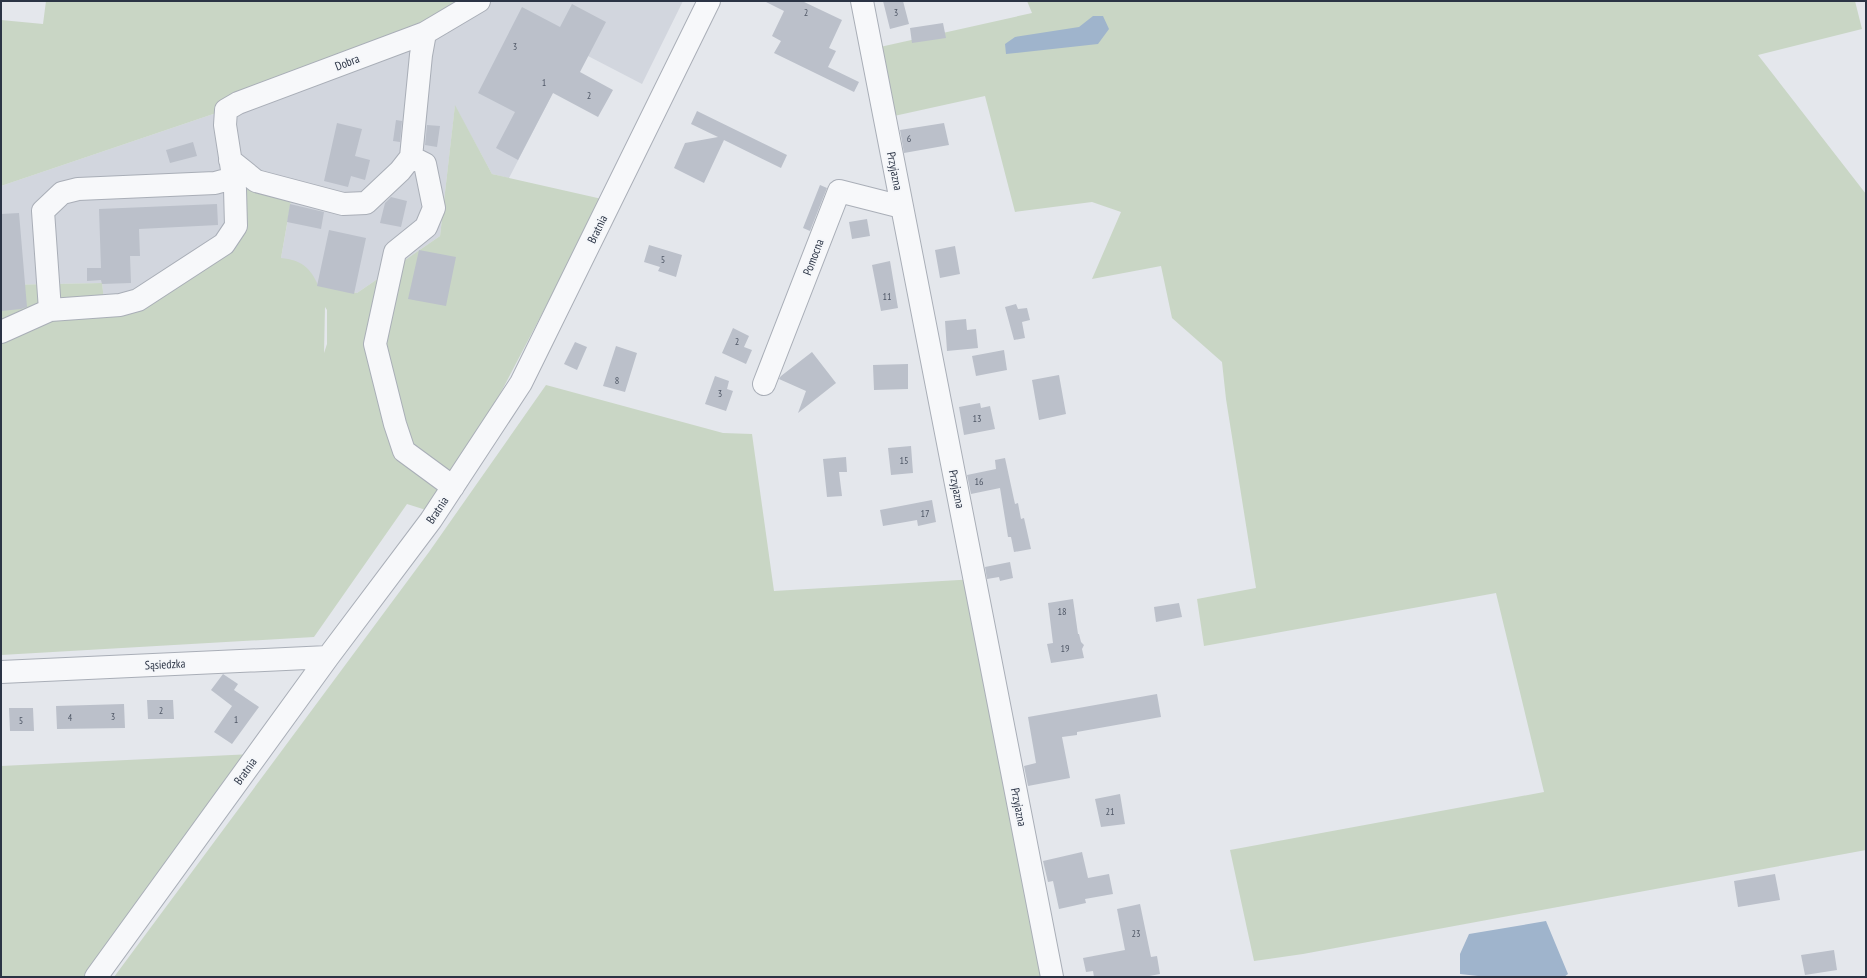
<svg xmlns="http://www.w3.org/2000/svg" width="1867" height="978" font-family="'PT Sans Narrow',sans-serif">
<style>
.built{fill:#d2d6de}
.green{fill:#c9d6c5;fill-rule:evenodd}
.water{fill:#9fb4cc}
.building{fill:#bbc0ca}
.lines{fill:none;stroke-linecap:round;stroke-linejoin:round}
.minor-casing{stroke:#a9aeb7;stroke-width:24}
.minor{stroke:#f7f8fa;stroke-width:22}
.labels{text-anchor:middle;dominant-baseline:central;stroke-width:3.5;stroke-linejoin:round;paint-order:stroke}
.number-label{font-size:10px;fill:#4f5766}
.street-label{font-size:12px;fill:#2b3445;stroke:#f4f6f9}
</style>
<rect width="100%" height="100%" fill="#e4e7ec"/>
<path class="built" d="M 466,1 L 683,1 L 642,84 L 588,56 L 573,54 L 509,178 L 492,174 L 455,106 L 440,236 L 357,293 L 317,285 L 281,258 L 293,191 L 232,219 L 214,244 L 173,274 L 113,300 L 104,300 L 102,283 L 1,285 L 1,186 L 231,108 Z"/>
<path class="green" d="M 46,1 L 466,1 L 411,32 L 231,108 L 1,186 L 1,20 L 43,24 Z
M 1027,1 L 1855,1 L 1862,29 L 1758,55 L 1866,194 L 1866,850 L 1303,954 L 1254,961 L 1230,850 L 1544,792 L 1496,593 L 1204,646 L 1197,599 L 1256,588 L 1226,399 L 1222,362 L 1172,318 L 1161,266 L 1092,279 L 1121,212 L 1092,202 L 1015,212 L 985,96 L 885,118 L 871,49 L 1032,13 Z
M 455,105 L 492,174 L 602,199 L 500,394 L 426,510 L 407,504 L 314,637 L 1,655 L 1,285 L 102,283 L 104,300 L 112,300 L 173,274 L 214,244 L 232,219 L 249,174 L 293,190 L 281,258 C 301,260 310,267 318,285 L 357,293 L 440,236 ZM 325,307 L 327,310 L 327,344 L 324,353 Z
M 546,385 L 723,433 L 752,434 L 774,591 L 976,579 L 1053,977 L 114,977 L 429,552 Z
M 253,754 L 84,977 L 1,977 L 1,766 Z"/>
<path class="water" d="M 1093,16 L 1103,16 L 1109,29 L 1098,44 L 1006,54 L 1005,44 L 1015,37 L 1079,27 Z
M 1546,921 L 1568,974 L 1564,977 L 1487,977 L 1460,974 L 1460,954 L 1469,934 Z"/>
<path class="building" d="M 764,1 L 802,1 L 842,20 L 829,48 L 836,51 L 828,67 L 859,82 L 854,92 L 774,53 L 781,41 L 772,36 L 784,11 Z
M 883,1 L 903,1 L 909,24 L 890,29 Z
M 572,4 L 606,22 L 580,72 L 613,90 L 598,117 L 553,93 L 518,160 L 496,148 L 515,112 L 478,93 L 522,7 L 560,27 Z
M 943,23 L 946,38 L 912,43 L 910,28 Z
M 697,111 L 787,155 L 781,168 L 724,140 L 704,183 L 674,168 L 685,143 L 718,137 L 691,124 Z
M 396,120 L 402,121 L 400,142 L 393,141 Z
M 337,123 L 362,129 L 355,156 L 370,160 L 365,180 L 351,176 L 348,187 L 324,181 Z
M 944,123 L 949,145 L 904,153 L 900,130 Z
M 427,125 L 440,126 L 437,147 L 425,145 Z
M 193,142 L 197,156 L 170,163 L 166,150 Z
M 820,185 L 827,188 L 810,231 L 803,228 Z
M 391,197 L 407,201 L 401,227 L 380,223 L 385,203 Z
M 217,204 L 218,225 L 139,229 L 140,256 L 130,256 L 131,283 L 102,284 L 101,280 L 87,281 L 87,268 L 101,268 L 99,209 Z
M 290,204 L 324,212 L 321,229 L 287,222 Z
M 19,213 L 27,307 L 21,309 L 1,311 L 1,214 Z
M 867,219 L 870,236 L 852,239 L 849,222 Z
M 329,230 L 366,238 L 354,294 L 317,286 Z
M 649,245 L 682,255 L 676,277 L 658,271 L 660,267 L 644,262 Z
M 955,246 L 960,274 L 940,278 L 935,250 Z
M 419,250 L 456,257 L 446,306 L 408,299 Z
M 890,261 L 898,308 L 881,311 L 872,265 Z
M 1016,304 L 1018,309 L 1027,308 L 1030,320 L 1022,322 L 1025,338 L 1014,340 L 1005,307 Z
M 966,319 L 967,330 L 976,329 L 978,348 L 947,351 L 945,321 Z
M 733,328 L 749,336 L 744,347 L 752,350 L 746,364 L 722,353 Z
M 575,342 L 587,347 L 577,370 L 564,364 Z
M 616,346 L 637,353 L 625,392 L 603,386 Z
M 1004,350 L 1007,370 L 976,376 L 972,356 Z
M 812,352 L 836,383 L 798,413 L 806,391 L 779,379 L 781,376 Z
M 908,364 L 908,389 L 874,390 L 873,365 Z
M 1059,375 L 1066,414 L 1039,420 L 1032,380 Z
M 715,376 L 729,381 L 727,389 L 733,391 L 726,411 L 705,404 Z
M 980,403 L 981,408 L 990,406 L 995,429 L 964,435 L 959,407 Z
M 911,446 L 913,473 L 891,475 L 888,448 Z
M 846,457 L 847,472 L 839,472 L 842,496 L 827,497 L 823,459 Z
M 1005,458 L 1015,504 L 1018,503 L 1021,519 L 1024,518 L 1031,549 L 1014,552 L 1011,537 L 1008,537 L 1000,488 L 971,494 L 967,475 L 996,469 L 995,460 Z
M 932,500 L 936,522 L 918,526 L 917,520 L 883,526 L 880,510 Z
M 1010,562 L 1013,578 L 1000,581 L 999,577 L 987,579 L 985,567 Z
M 1073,599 L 1078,634 L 1079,634 L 1081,642 L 1084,645 L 1082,649 L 1084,658 L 1051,663 L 1047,644 L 1053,643 L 1048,603 Z
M 1179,603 L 1182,617 L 1156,622 L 1154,607 Z
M 223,674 L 238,684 L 234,690 L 259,707 L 232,744 L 214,732 L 232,706 L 211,690 Z
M 1157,694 L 1161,717 L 1077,732 L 1077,735 L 1062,737 L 1070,778 L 1028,786 L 1024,766 L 1036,763 L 1028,717 Z
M 147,700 L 173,700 L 174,719 L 148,719 Z
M 124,704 L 125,728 L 57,729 L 56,706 Z
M 9,708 L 33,708 L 34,731 L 10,731 Z
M 1120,794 L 1125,824 L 1101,827 L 1095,799 Z
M 1082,852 L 1088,878 L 1109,874 L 1113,894 L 1085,899 L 1086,903 L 1059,909 L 1053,881 L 1048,882 L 1043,861 Z
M 1775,874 L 1780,900 L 1738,907 L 1734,881 Z
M 1140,904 L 1151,957 L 1157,956 L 1160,974 L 1144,977 L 1094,977 L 1093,971 L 1086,972 L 1083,958 L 1125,950 L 1117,909 Z
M 1834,950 L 1837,970 L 1805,975 L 1801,955 Z"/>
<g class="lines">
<g class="minor-casing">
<path id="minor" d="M 862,1 L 1052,977
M 411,157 L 425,164 L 434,208 L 426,227 L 395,252 L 375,344 L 395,424 L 404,451 L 453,487
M 230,160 L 256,181 L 343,204 L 366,203 L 400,171 L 411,157 L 421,55 L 425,33
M 50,310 L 43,211 L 62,193 L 78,189 L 215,183 L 233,178
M 1,332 L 50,310 L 120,305 L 138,300 L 224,244 L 236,226 L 235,189 L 225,125 L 226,110 L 238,103 L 425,33 L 479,1
M 764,384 L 839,191 L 902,207
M 1,672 L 328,657
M 96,977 L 328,657 L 431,520 L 521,383 L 709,1"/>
</g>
<use href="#minor" class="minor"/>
</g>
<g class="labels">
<g class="number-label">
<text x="806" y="12">2</text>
<text x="896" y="12">3</text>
<text x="515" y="46">3</text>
<text x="544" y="82">1</text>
<text x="589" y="95">2</text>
<text x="909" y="138">6</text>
<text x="663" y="259">5</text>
<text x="887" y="296">11</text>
<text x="737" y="341">2</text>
<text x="617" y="380">8</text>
<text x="720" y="393">3</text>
<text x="977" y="418">13</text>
<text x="904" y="460">15</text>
<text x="979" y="481">16</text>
<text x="925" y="513">17</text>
<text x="1062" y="611">18</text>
<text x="1065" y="648">19</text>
<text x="161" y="710">2</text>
<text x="113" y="716">3</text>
<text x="70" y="717">4</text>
<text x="236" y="719">1</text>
<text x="21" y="720">5</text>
<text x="1110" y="811">21</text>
<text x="1136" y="933">23</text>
</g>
<g class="street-label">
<text transform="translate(347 62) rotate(-21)">Dobra</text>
<text transform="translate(895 171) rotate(79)">Przyjazna</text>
<text transform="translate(597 229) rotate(-64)">Bratnia</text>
<text transform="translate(813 257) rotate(-69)">Pomocna</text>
<text transform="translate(957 489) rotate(79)">Przyjazna</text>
<text transform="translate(437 510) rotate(-56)">Bratnia</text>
<text transform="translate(165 664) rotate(-3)">Sąsiedzka</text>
<text transform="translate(245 771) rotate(-54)">Bratnia</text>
<text transform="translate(1019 807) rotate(79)">Przyjazna</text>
</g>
</g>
<rect width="1867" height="978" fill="none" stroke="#2b3445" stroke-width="4"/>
</svg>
